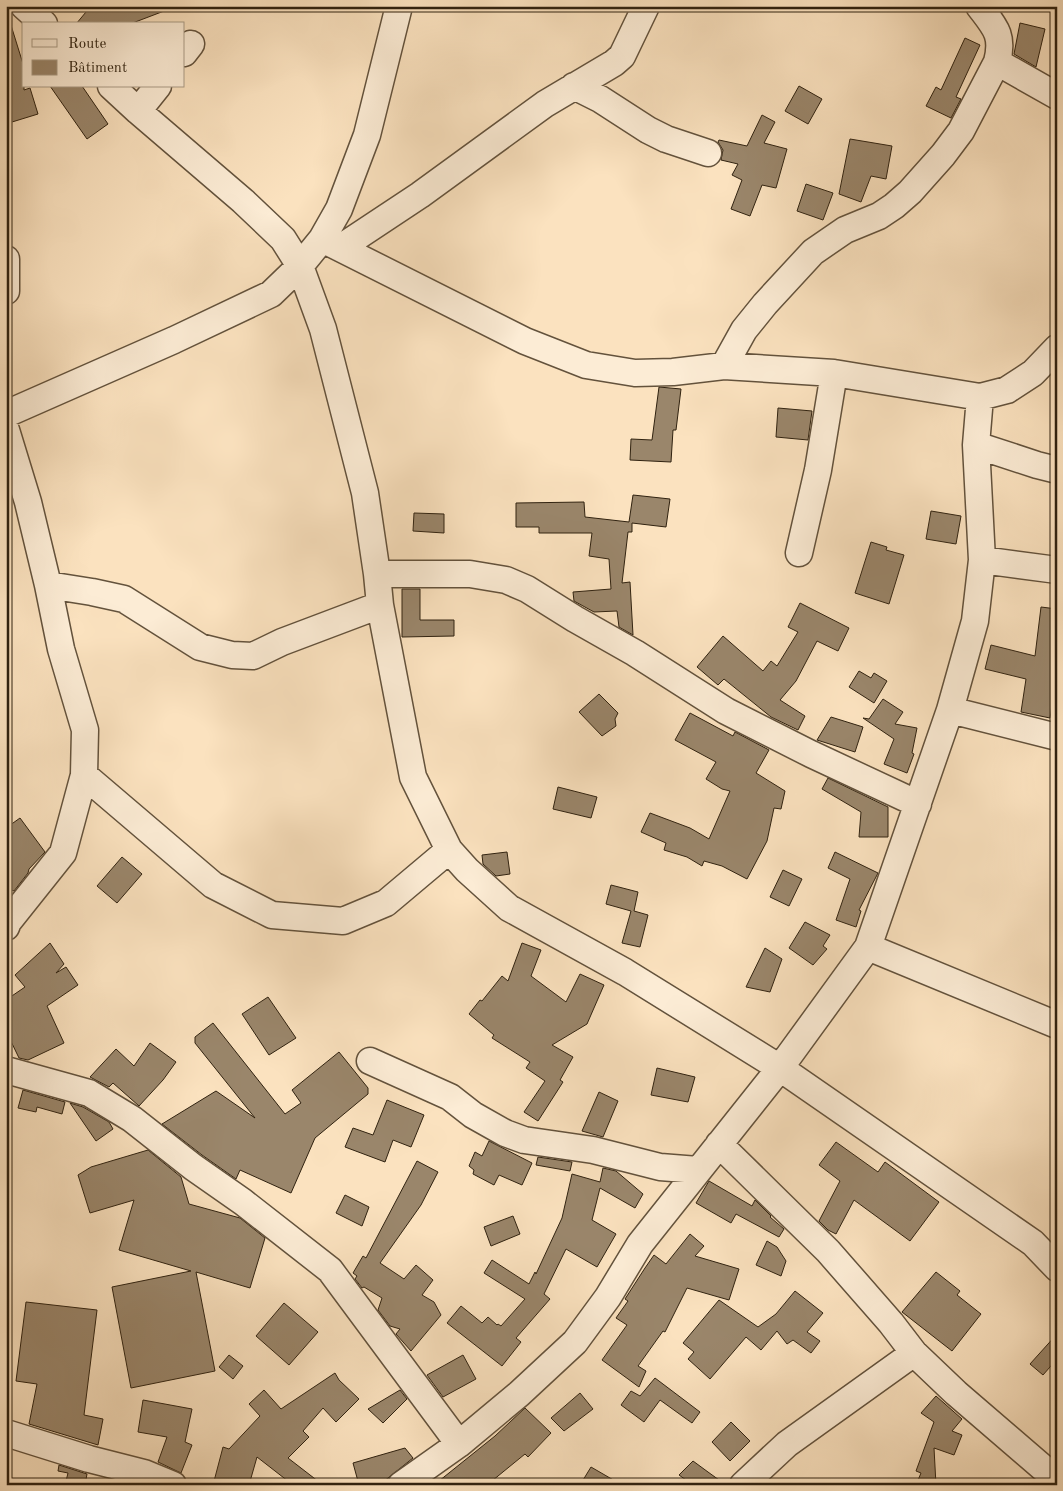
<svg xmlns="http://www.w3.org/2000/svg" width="1063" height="1491" font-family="'Old Standard TT',serif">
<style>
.building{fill:#9a866b;stroke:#302210}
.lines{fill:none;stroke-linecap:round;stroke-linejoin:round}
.minor-casing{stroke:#63523c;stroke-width:29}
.minor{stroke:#fcecd5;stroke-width:26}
</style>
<rect width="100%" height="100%" fill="#fbe2bf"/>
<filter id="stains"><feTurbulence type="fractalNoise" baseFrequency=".004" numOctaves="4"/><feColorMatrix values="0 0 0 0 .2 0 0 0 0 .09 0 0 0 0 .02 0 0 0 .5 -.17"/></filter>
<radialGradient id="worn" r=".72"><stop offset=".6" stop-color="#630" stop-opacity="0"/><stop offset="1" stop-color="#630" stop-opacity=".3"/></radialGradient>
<path class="building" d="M 91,6 L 172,6 L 172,8 L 130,24 L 76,24 Z
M 6,22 L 10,22 L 24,67 L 24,90 L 30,88 L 38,114 L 12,122 L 6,103 Z
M 1020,23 L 1045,29 L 1036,67 L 1014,54 Z
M 965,38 L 980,45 L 956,97 L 961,99 L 951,118 L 926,106 L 936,87 L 941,90 Z
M 50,86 L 82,86 L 108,124 L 87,139 Z
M 799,86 L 822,99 L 808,124 L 785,111 Z
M 762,115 L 775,122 L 764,143 L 787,149 L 776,188 L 762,185 L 750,216 L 731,209 L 742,180 L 732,175 L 738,164 L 721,160 L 723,150 L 718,142 L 719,140 L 747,146 Z
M 850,139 L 892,146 L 886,179 L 871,176 L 861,202 L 839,194 Z
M 806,184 L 833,193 L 823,220 L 797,211 Z
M 659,387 L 681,389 L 676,430 L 673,430 L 671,462 L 630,460 L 631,439 L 652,440 Z
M 778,408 L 812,411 L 808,440 L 776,437 Z
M 633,495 L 670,499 L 666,527 L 632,523 L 632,532 L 628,532 L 622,583 L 630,582 L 633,635 L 619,627 L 617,611 L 594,612 L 574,601 L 573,592 L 611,589 L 609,559 L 589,556 L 592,533 L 539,533 L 539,527 L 516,527 L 516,503 L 584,502 L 585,517 L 629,522 Z
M 931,511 L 961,516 L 956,544 L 926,539 Z
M 414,513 L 444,514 L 444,533 L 413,531 Z
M 871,542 L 887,547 L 886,550 L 904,555 L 889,604 L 855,593 Z
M 402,589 L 420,589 L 420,620 L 454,620 L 454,636 L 402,637 Z
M 800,603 L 849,628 L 838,651 L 817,641 L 796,681 L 780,700 L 805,716 L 798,730 L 771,717 L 724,679 L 718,685 L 697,667 L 723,636 L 763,671 L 771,661 L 777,666 L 798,632 L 788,627 Z
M 1041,607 L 1057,609 L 1057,654 L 1052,685 L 1055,686 L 1050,718 L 1021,712 L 1026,679 L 985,669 L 991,645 L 1035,656 Z
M 859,671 L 871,678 L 874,673 L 887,681 L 874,703 L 849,687 Z
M 599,694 L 618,713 L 615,719 L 616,726 L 602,736 L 579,712 Z
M 883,699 L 903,712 L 895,724 L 917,728 L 912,753 L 914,754 L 907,773 L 884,764 L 894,739 L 863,718 L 869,719 Z
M 690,713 L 733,736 L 735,732 L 769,750 L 756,773 L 785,791 L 781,809 L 774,808 L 767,841 L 747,879 L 722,866 L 704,861 L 702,866 L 687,857 L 664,850 L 666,843 L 641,832 L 650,813 L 690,828 L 709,839 L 730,791 L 722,789 L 706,779 L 716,762 L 675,740 Z
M 831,717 L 863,727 L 855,752 L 817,740 Z
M 828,778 L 888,807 L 888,837 L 859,837 L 861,812 L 822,789 Z
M 558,787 L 597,797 L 591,818 L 553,809 Z
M 20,818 L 45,852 L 29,869 L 28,873 L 14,891 L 6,888 L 6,828 Z
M 507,852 L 510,874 L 496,876 L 483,864 L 482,855 Z
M 835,852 L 878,873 L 859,910 L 861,911 L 856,927 L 836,920 L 850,879 L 828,868 Z
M 122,857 L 142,874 L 117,903 L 97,886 Z
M 783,870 L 802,879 L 789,906 L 770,897 Z
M 611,885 L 638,892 L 634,911 L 648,915 L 640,947 L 622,943 L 631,911 L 606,904 Z
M 805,922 L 830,935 L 823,946 L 827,949 L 813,965 L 789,948 Z
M 50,943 L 64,964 L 56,973 L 66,967 L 78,985 L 47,1006 L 64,1043 L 28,1060 L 19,1058 L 6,1031 L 6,1000 L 25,987 L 15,975 Z
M 522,943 L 541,950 L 531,976 L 566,1002 L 580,974 L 604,985 L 587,1024 L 552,1045 L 573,1057 L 560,1080 L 563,1082 L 538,1121 L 524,1112 L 545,1081 L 526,1068 L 530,1062 L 492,1038 L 494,1035 L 469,1014 L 480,1000 L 482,1001 L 502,976 L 508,981 Z
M 765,948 L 782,959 L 770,992 L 746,987 Z
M 268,997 L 296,1038 L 269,1055 L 242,1014 Z
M 213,1023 L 285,1114 L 301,1103 L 292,1090 L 339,1052 L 368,1088 L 368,1094 L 315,1138 L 291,1193 L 240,1170 L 236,1179 L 202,1155 L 162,1124 L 216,1091 L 255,1118 L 195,1043 L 195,1037 Z
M 150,1043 L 176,1062 L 163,1080 L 139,1106 L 113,1083 L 109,1087 L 90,1077 L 116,1049 L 134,1066 Z
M 657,1068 L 695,1077 L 688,1102 L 651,1095 Z
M 23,1090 L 65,1102 L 62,1114 L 37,1107 L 36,1112 L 18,1108 Z
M 599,1092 L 618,1101 L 603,1137 L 582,1131 Z
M 387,1100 L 424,1115 L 411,1147 L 393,1140 L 385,1162 L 345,1147 L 353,1128 L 373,1135 Z
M 70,1103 L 83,1107 L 109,1122 L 113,1129 L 96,1141 Z
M 489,1141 L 532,1163 L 522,1185 L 499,1175 L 494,1185 L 473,1174 L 474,1170 L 469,1166 L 475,1152 L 482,1156 Z
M 836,1142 L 878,1172 L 885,1162 L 939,1202 L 910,1241 L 854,1200 L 836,1234 L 828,1230 L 819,1221 L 840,1181 L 819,1165 Z
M 148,1150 L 181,1177 L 189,1204 L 240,1218 L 265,1238 L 250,1288 L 196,1272 L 215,1371 L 131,1388 L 112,1287 L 191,1271 L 119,1250 L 134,1200 L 90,1213 L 78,1175 L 91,1167 Z
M 538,1157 L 572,1162 L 570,1171 L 536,1165 Z
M 417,1161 L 438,1172 L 421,1205 L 380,1263 L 404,1279 L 416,1265 L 433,1280 L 422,1295 L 434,1302 L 441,1315 L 411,1351 L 396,1334 L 400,1329 L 390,1326 L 378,1310 L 382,1298 L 364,1287 L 362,1288 L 355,1279 L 357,1276 L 353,1273 L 363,1256 L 366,1258 Z
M 603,1168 L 616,1171 L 643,1194 L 635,1208 L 600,1188 L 592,1220 L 616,1234 L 597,1267 L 566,1249 L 544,1294 L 550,1299 L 516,1338 L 521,1342 L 502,1366 L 447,1323 L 461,1306 L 482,1323 L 488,1317 L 497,1325 L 498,1324 L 501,1326 L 525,1299 L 484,1273 L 492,1260 L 529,1284 L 535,1272 L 536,1274 L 562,1218 L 572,1174 L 600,1182 Z
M 709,1181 L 752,1206 L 755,1200 L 771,1216 L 770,1217 L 784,1229 L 779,1237 L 736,1214 L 731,1223 L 696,1203 Z
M 345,1195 L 369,1207 L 362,1226 L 336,1213 Z
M 513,1216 L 520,1234 L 491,1246 L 484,1227 Z
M 690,1234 L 704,1246 L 695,1256 L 739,1269 L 729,1300 L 687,1288 L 665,1332 L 663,1331 L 638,1366 L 646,1371 L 639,1387 L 602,1360 L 627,1325 L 616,1318 L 628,1301 L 625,1299 L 645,1268 L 654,1255 L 666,1264 Z
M 767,1241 L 777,1247 L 786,1261 L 781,1276 L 756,1265 Z
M 936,1272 L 960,1291 L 957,1295 L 981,1314 L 952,1351 L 902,1312 Z
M 795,1291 L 823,1313 L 807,1332 L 820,1341 L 811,1353 L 793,1340 L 787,1344 L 777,1331 L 761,1350 L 746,1337 L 710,1379 L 688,1359 L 694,1352 L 683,1343 L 719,1300 L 758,1327 L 776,1314 Z
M 26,1302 L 97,1310 L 84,1415 L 103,1419 L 98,1445 L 29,1424 L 37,1384 L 16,1381 Z
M 284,1303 L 318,1332 L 289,1365 L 256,1336 Z
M 1057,1334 L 1057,1359 L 1043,1375 L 1030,1364 Z
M 229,1355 L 243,1366 L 233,1379 L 219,1367 Z
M 463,1355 L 476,1379 L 443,1397 L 427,1375 Z
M 335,1373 L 339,1380 L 359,1399 L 336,1422 L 323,1408 L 303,1431 L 309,1437 L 288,1458 L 323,1485 L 293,1485 L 257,1457 L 249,1485 L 213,1485 L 223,1447 L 229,1449 L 260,1416 L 249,1404 L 264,1390 L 281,1409 Z
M 655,1378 L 700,1412 L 692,1423 L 660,1400 L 644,1422 L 621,1405 L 631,1391 L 640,1396 Z
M 400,1390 L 407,1399 L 383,1423 L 368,1409 Z
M 580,1393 L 593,1409 L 564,1431 L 551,1418 Z
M 936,1396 L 962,1419 L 952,1431 L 962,1435 L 954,1455 L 934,1448 L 936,1485 L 916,1485 L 921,1473 L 916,1471 L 934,1422 L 921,1413 Z
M 143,1400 L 192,1409 L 185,1442 L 192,1445 L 181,1473 L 158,1462 L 167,1437 L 138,1432 Z
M 525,1408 L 551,1433 L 528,1457 L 525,1454 L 487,1485 L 434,1485 L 495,1436 Z
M 731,1422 L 750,1441 L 730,1461 L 712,1442 Z
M 405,1448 L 413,1458 L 383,1482 L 372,1485 L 359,1485 L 353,1463 Z
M 693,1461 L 708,1472 L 726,1485 L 693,1485 L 679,1475 Z
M 59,1465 L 87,1474 L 85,1485 L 65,1485 L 68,1473 L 58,1471 Z
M 591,1467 L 622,1485 L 580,1485 Z"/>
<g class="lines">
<g class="minor-casing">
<path id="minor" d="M 24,6 L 44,24
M 184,53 L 191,44
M 997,62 L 1057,96
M 111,86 L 138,111 L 243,201 L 283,239 L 300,266 L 323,329 L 365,493 L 377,574 L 380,605 L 413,777 L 449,850 L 467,870 L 509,908 L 625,972 L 780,1068 L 1033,1243 L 1057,1268
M 574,86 L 600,99 L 648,130 L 666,139 L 708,153
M 138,111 L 158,86
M 322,239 L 525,341 L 586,365 L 635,373 L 673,372 L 724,366 L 834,373 L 980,397 L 1007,390 L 1033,373 L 1057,348
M 340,248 L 420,195 L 545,104 L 614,63 L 622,56 L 646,6
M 6,259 L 6,291
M 724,366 L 744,330 L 765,304 L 813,252 L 845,230 L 879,216 L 894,206 L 910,192 L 943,155 L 961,131 L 997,62 C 1004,35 995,27 979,6
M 6,414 L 174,340 L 271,294 L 300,266 L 322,239 L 339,209 L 367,135 L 399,6
M 6,430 L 28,502 L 48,585 L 61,649 L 85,730 L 84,775 L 63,853 L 8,922 L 6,927
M 976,445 L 1037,465 L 1057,470
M 799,553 L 818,470 L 834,373
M 982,560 L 1057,570
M 377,574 L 470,574 L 506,580 L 527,589 L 575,619 L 635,653 L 726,711 L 811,754 L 918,804
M 48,585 L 92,592 L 124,599 L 200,647 L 232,655 L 253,656 L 282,642 L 380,605
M 950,710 L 1057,737
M 84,775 L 213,885 L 272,915 L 343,921 L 386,903 L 449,850
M 868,947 L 1057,1025
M 370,1061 L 450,1097 L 473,1115 L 505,1133 L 524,1140 L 593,1150 L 660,1167 L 698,1170
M 6,1070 L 89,1093 L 132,1119 L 193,1167 L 243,1202 L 330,1270 L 459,1444
M 719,1144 L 828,1251 L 891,1323 L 914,1353 L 956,1393 L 1057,1480
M 6,1433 L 89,1459 L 144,1473 L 173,1485
M 401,1485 L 459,1444 L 519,1394 L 575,1342 L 608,1297 L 640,1244 L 780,1068 L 868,947 L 950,710 L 975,621 L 982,560 L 976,445 L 980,397
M 743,1485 L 787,1444 L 914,1353"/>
</g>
<use href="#minor" class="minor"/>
</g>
<rect width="1063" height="1491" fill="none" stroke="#fbe2bf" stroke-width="25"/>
<rect x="8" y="8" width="1048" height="1476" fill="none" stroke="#302210" stroke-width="2.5"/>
<rect x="12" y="12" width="1038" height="1466" fill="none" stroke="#302210"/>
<rect x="22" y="22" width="162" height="65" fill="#fcecd5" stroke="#aa9b86"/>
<rect x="32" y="39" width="25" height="8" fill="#fcecd5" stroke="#aa9b86"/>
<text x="68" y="48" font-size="15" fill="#302210">Route</text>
<rect x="32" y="60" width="25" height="15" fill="#9a866b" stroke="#aa9b86"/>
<text x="68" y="72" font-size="15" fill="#302210">Bâtiment</text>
<rect width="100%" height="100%" filter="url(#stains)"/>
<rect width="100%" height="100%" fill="url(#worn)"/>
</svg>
